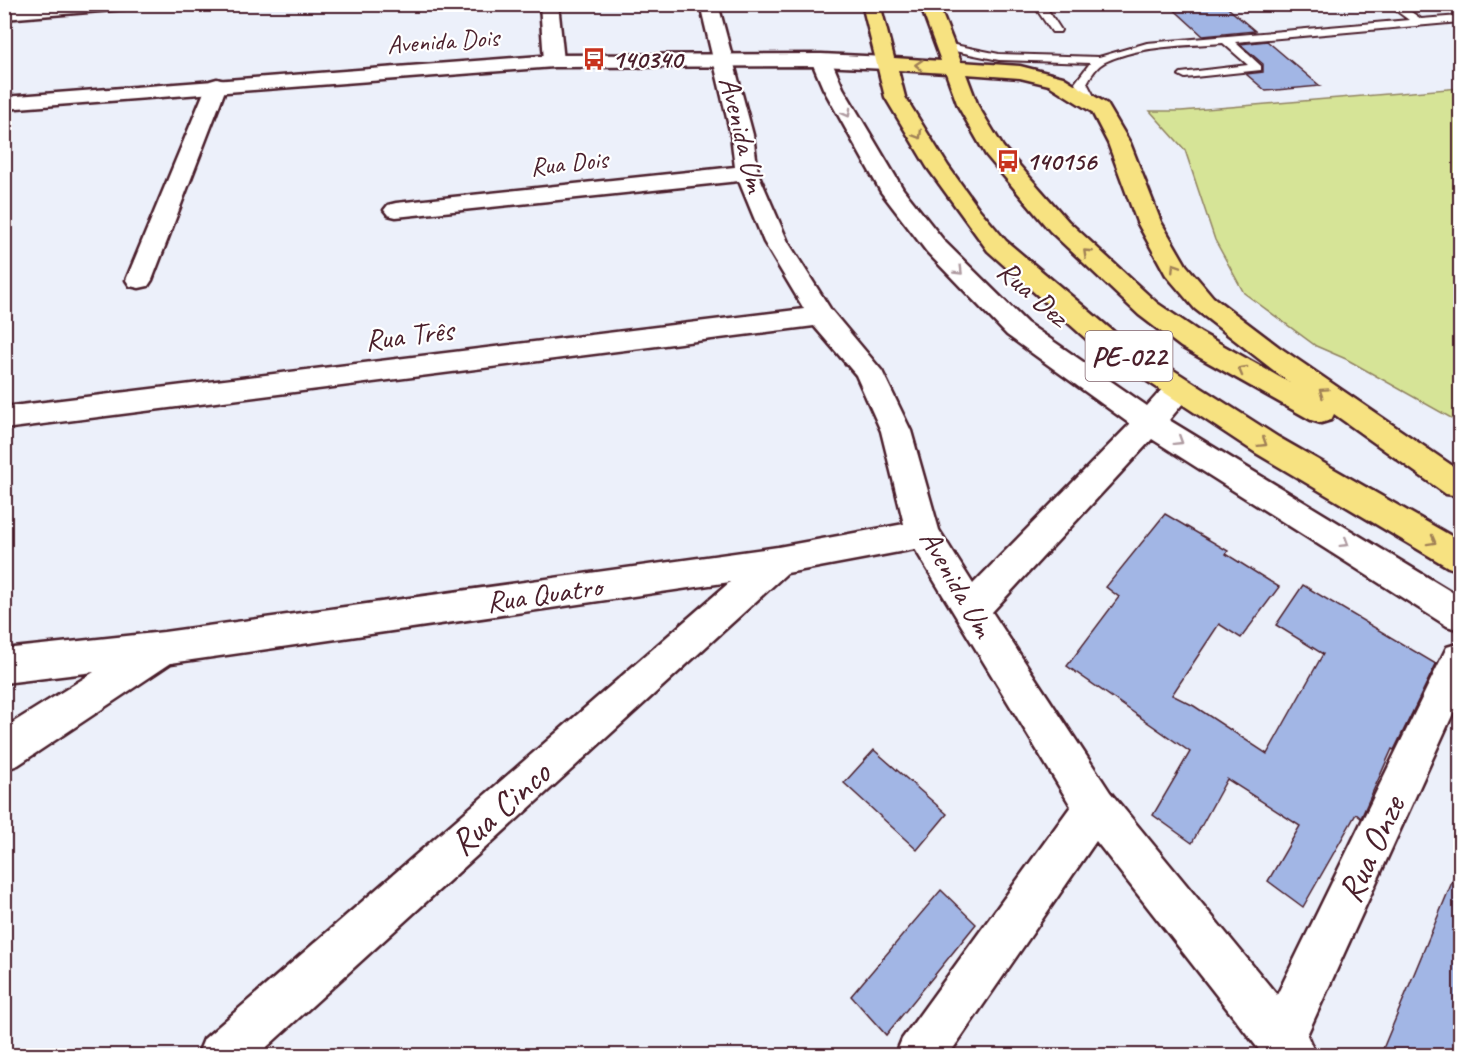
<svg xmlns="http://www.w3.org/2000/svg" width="1465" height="1060" font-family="Caveat,sans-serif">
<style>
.green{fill:#d6e497;stroke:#908261;stroke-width:1.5}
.building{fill:#a2b6e5;stroke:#4a1f2b;stroke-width:1.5}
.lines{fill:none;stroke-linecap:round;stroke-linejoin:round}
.service-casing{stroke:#4a1f2b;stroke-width:4}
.minor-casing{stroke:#4a1f2b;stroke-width:5}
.tertiary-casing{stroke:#4a1f2b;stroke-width:5}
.trunk-casing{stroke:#4a1f2b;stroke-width:5}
.service{fill:#fff;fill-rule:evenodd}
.minor{fill:#fff;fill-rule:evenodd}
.tertiary{fill:#fff;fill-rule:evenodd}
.trunk{fill:#f7e281;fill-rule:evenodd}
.oneway{stroke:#a08056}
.oneway2{stroke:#ae9aa0}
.labels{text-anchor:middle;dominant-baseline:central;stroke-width:4.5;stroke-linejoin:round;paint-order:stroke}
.far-street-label{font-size:26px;fill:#4a1f2b;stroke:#fff}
.far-poi-label{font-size:26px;font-weight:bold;fill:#4a1f2b;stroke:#fff;text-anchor:start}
.shield{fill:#fff;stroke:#80626b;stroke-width:1.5}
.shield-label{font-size:28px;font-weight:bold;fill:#4a1f2b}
.street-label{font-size:30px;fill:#4a1f2b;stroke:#fff}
.near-street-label{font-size:36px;fill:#4a1f2b;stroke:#fff}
</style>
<rect width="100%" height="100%" fill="#ecf0fa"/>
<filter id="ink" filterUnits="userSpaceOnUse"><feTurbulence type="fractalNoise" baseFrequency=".0167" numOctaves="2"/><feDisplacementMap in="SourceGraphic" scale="12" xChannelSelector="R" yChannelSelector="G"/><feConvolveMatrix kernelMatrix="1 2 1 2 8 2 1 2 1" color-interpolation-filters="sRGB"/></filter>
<g filter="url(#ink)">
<path class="green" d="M 1460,88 L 1460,423 L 1346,359 L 1316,346 L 1244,293 L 1215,240 L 1185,150 L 1150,111 L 1181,111 Z"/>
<path class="building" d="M 1168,4 L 1223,4 L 1255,31 L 1203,36 Z
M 1267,41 L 1320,86 L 1266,91 L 1246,74 L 1263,72 L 1263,64 L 1240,44 Z
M 1165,514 L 1228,551 L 1226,554 L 1279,587 L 1241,638 L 1219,624 L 1172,695 L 1194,706 L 1267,754 L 1323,654 L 1276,625 L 1303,585 L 1436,664 L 1394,750 L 1392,749 L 1361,818 L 1356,814 L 1303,907 L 1268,881 L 1300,826 L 1227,779 L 1192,843 L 1153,815 L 1190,752 L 1067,666 L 1119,597 L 1106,587 Z
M 874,750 L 947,814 L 917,850 L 844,783 Z
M 1460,863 L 1461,1056 L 1380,1056 Z
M 941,890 L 976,924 L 886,1035 L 851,996 Z"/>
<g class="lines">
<g class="service-casing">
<path id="service" d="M 1033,4 L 1044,4 L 1061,30 L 1060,32 L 1052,32 Z
M 1387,4 L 1400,4 L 1421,19 L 1460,16 L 1460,22 L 1235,42 L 1261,66 L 1261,70 L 1185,78 L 1179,75 L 1181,73 L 1248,65 L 1223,43 C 1184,46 1141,45 1105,62 C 1097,66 1091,75 1087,83 L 1097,102 L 1091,106 L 1087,105 L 1075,83 L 1090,63 L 999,60 L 945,49 L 939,46 L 945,43 L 999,54 L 1099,57 L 1147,43 L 1409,20 Z"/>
</g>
<g class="minor-casing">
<path id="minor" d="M 55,4 L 133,4 L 125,9 L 4,19 L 4,9 Z
M 540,4 L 558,4 L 564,61 L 561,65 L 547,65 L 544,61 Z
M 700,4 L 718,4 L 753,135 L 758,173 L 788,242 L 831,310 L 882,371 L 911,431 L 939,530 L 973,584 L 1130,424 L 1007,335 L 927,252 L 881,192 L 823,88 L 811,60 L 814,56 L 828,56 L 831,60 L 843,88 L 903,189 L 945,242 L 1027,323 L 1147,406 C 1161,392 1168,376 1190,383 L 1194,390 L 1169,420 L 1460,597 L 1460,630 L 1447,626 L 1152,439 L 992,612 L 1110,792 L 1277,995 L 1447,647 L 1460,643 L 1460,698 L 1307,1035 L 1316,1056 L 1264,1056 L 1096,841 L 948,1056 L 895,1056 L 902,1039 L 1071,806 L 915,549 L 787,573 L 257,1056 L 197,1056 L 204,1039 L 730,582 L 171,663 L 18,765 L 4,770 L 4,728 L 94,672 L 4,683 L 4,649 L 164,632 L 778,547 L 904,524 L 881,431 L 856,375 L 814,326 L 4,429 L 4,407 L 804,309 L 764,242 L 739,181 L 396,217 L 388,215 L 384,210 L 388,205 L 396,203 L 735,167 L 731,135 Z
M 217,79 L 224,81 L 227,85 L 152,280 L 148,286 L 139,288 L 130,286 L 126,280 L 207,85 L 210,81 Z"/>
</g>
<g class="tertiary-casing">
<path id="tertiary" d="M 821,54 L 886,57 L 893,59 L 896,63 L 893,67 L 886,69 L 821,66 L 554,67 L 4,109 L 4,97 L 554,55 Z"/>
</g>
<g class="trunk-casing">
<path id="trunk" d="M 862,4 L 880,4 L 894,58 L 941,61 L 920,4 L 938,4 L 961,62 L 1020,66 L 1063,77 L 1107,104 L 1130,143 L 1161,222 L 1186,265 L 1213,297 L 1279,347 L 1460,471 L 1460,496 L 1446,494 L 1334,414 L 1331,420 L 1321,423 L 1311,420 L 1181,347 L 1139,315 L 1050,231 L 986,155 L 958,106 L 946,73 L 898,70 L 905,97 L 948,166 L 979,209 L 1006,241 L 1114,332 L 1278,437 L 1460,541 L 1460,571 L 1448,567 L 1256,453 L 1094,346 L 988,251 L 927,167 L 885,97 ZM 966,74 L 1020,78 L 1049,85 L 1092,112 L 1108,143 L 1137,222 L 1166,275 L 1195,309 L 1290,383 L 1201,333 L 1157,303 L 1068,221 L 1003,147 L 978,106 Z"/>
</g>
<use href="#service" class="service"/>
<use href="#minor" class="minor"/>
<use href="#tertiary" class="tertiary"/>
<use href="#trunk" class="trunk"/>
</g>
<defs><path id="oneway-chevron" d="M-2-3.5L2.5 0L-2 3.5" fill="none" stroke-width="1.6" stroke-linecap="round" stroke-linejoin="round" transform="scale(1.5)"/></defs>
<g class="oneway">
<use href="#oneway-chevron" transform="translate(919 65) rotate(-176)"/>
<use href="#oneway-chevron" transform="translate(918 135) rotate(59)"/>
<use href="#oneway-chevron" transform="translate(1087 253) rotate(-137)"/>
<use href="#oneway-chevron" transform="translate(1175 267) rotate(-123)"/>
<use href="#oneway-chevron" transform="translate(1242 370) rotate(-151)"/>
<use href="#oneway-chevron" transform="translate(1323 392) rotate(-145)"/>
<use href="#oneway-chevron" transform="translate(1263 443) rotate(32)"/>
<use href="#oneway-chevron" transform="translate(1432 541) rotate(29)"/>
</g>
<g class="oneway2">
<use href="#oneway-chevron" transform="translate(847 113) rotate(61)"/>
<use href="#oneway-chevron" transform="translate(959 271) rotate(45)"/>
<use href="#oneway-chevron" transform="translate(1179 441) rotate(32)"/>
<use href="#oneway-chevron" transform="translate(1345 543) rotate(32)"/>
</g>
</g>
<defs>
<g id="bus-bare" transform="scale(1.8)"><path d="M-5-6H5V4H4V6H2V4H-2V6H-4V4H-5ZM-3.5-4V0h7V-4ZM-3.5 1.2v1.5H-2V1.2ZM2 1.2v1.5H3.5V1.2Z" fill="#c8321e" stroke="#fff" stroke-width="2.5" paint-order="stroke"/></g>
</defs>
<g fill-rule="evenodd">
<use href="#bus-bare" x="594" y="59"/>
<use href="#bus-bare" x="1008" y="161"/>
</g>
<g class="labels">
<g class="far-street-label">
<text transform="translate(443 41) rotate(-4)">Avenida Dois</text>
<text transform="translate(569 163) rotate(-6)">Rua Dois</text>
</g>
<g class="far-poi-label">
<text x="612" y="59">140340</text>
<text x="1026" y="161">140156</text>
</g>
<rect class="shield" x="1085.5" y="331" width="87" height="50" rx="4.5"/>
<g class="shield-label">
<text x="1129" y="356">PE-022</text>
</g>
<g class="street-label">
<text transform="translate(743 134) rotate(76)">Avenida Um</text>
<text transform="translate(1033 293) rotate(41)">Rua Dez</text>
<text transform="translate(409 335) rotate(-7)">Rua Três</text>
<text transform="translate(957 583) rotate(60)">Avenida Um</text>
<text transform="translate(544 594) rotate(-8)">Rua Quatro</text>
</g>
<g class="near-street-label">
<text transform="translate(500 808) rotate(-42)">Rua Cinco</text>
<text transform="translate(1371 849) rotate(-65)">Rua Onze</text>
</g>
</g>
<rect width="1465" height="1060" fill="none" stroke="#fff" stroke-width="24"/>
<rect x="12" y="12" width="1441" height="1036" fill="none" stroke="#4a1f2b" stroke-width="2" filter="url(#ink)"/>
</svg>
